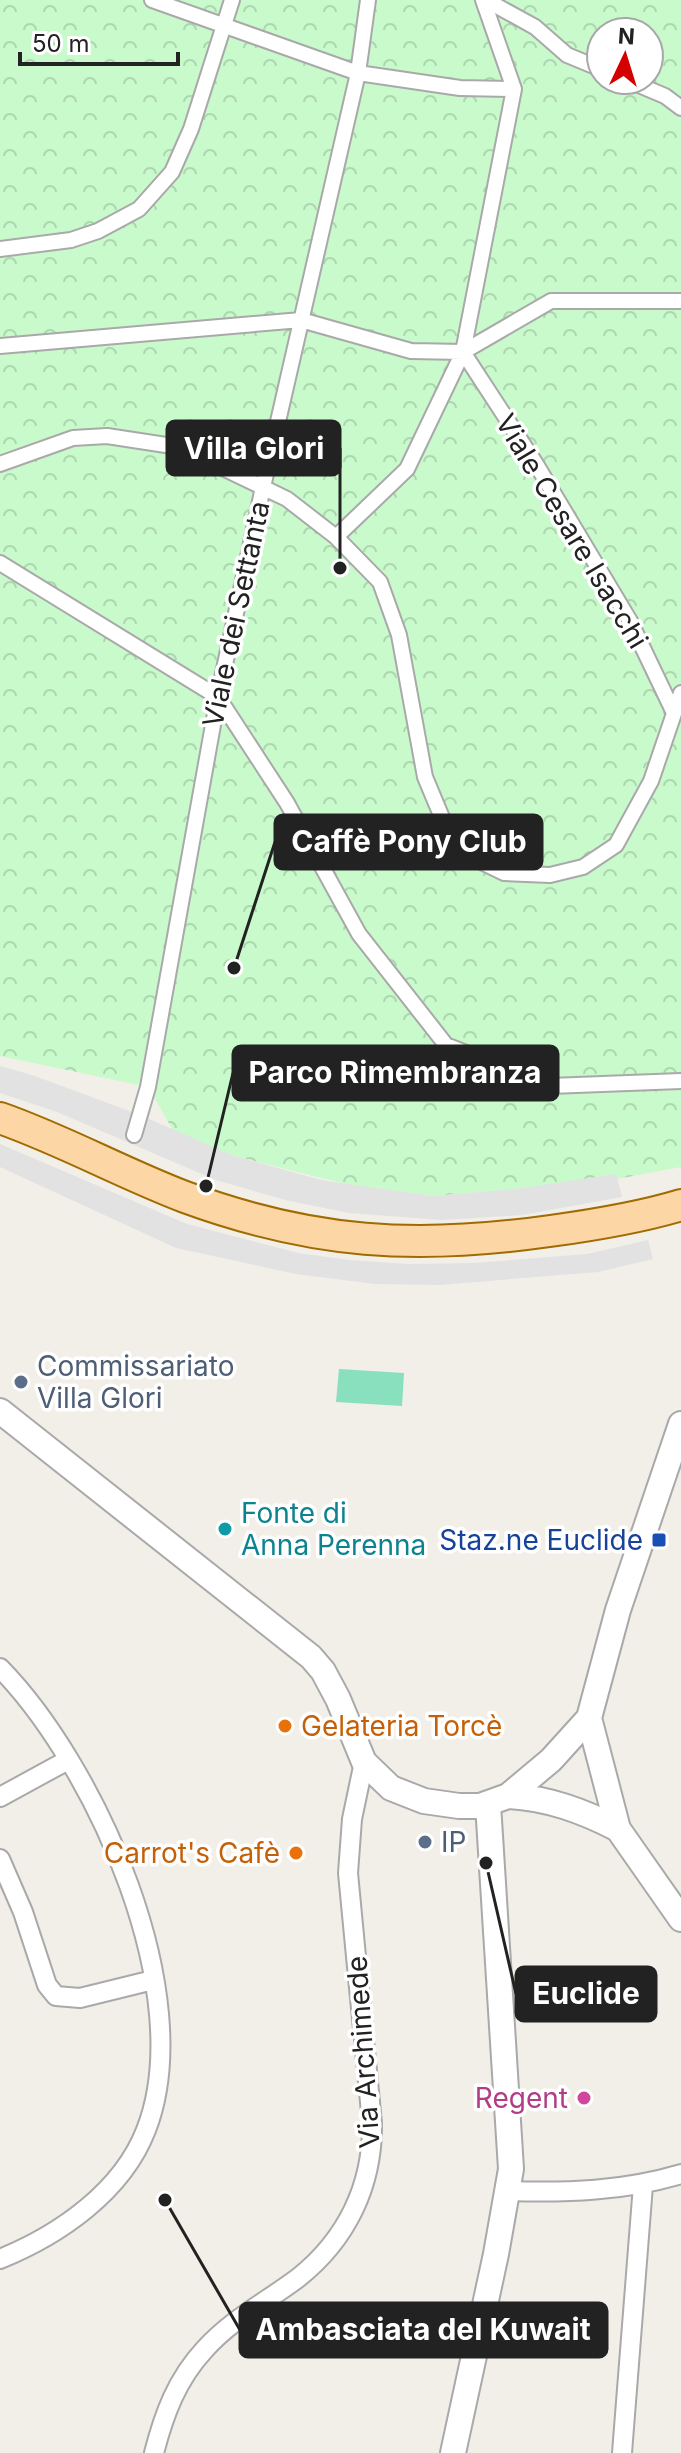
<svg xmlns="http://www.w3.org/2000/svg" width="681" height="2453" font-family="Inter,sans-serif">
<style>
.park{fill:url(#park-crowns);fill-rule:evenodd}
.pitch{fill:#88e0be}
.parking{fill:#e2e2e2}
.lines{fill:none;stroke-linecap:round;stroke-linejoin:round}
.pedestrian-casing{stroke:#a9a9a9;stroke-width:18}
.minor-casing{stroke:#a9a9a9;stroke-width:22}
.tertiary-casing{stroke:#a9a9a9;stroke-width:28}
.primary-casing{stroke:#a06b00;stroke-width:34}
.pedestrian{stroke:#fff;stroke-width:14}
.minor{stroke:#fff;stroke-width:18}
.tertiary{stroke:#fff;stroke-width:24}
.primary{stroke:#fcd6a4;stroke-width:30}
.service-dot{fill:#5c6f8a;stroke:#fff;stroke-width:3}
.culture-dot{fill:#0f9aa8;stroke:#fff;stroke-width:3}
.transit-dot{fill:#1a4fb4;stroke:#fff;stroke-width:3}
.food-dot{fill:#e8710a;stroke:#fff;stroke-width:3}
.hotel-dot{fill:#d1479c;stroke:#fff;stroke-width:3}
.labels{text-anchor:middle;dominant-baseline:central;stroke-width:7;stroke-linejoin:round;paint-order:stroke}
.street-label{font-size:28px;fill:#222;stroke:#fff}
.service-label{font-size:28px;fill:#4e5e75;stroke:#fff;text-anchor:start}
.culture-label{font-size:28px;fill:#0d838f;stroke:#fff;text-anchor:start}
.transit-label{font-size:28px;fill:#164399;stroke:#fff;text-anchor:end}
.food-label{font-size:28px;fill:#c56008;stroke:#fff;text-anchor:start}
.hotel-label{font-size:28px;fill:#b23c85;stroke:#fff;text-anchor:end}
.leader{fill:none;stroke:#222;stroke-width:3}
.callout-dot{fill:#222;stroke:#fff;stroke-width:3}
.callout{fill:#222;stroke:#222;stroke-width:3}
.callout-label{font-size:30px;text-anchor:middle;font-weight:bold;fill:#fff}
</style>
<defs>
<pattern id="park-crowns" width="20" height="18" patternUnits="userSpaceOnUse" patternTransform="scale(2)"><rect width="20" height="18" fill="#c8facc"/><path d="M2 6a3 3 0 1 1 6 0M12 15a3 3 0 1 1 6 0" fill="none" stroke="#acd6af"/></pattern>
</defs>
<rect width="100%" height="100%" fill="#f2efe9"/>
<path class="park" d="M 0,0 L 681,0 L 681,1167 L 606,1181 L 433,1196 L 346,1184 L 234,1156 L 174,1132 L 148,1087 L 0,1056 ZM 601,32 L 649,32 L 649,80 L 601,80 Z"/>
<path class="pitch" d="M 339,1369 L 404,1373 L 402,1406 L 336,1402 Z"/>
<path class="parking" d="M 0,1066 L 32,1075 L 140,1115 L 234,1156 L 321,1180 L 433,1196 L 523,1188 L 616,1174 L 622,1197 L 522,1215 L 443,1220 L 349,1213 L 285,1200 L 216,1180 L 57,1112 L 0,1093 Z
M 0,1144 L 187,1224 L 298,1253 L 349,1260 L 408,1264 L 474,1263 L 587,1254 L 648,1240 L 653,1259 L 598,1272 L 439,1285 L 375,1284 L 296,1274 L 176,1248 L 0,1167 Z"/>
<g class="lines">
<g class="pedestrian-casing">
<path id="pedestrian" d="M 152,0 L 358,73 L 460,88 L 514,89
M 486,0 L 535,27 L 567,55 L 601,69
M 627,80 L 665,96 L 681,108
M 0,249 L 71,240 L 98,231 L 139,209 L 172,172 L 191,129 L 232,0
M 0,346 L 301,320 L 411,351 L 463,352 L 551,301 L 681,301
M 463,352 L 536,464 L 630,621 L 674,713
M 0,464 L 73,438 L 107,436 L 179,447 L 287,499 L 336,537 L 380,582 L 399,635 L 425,777 L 443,820 L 471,857 L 504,873 L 550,875 L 583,867 L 616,845 L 651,781 L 681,693
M 336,537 L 407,469 L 463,352 L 514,89 L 483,0
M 0,563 L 218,697 L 287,803 L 359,934 L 446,1045 L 550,1086 L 681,1081
M 134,1135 L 148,1087 L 218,697 L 263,487 L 358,73 L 368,0"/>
</g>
<g class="minor-casing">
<path id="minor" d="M 0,1668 C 96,1766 199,1995 146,2130 C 122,2192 59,2235 0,2259
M 0,1797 L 68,1760
M 0,1859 L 23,1912 L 47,1985 L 56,1996 L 80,1998 L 153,1980
M 508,2191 C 567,2193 624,2191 681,2174
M 154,2453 C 164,2414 177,2379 205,2349 C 232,2319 266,2302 298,2278 C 347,2239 373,2185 372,2123 L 348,1873 L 352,1819 L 364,1762
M 622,2453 L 643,2185"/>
</g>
<g class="tertiary-casing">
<path id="tertiary" d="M 0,1411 L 311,1657 L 323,1671 L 338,1699 L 364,1762 L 391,1788 L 424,1801 L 459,1806 L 480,1806 L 508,1796 L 551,1760 L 589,1718 L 618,1610 L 681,1424
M 589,1718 L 618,1829 L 681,1919
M 508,1796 C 548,1798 583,1811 618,1829
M 453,2453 L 496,2254 L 511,2169 L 488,1804"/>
</g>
<g class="primary-casing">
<path id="primary" d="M 0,1118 C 63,1140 122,1173 185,1197 C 313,1244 416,1250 550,1231 C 594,1225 638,1218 681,1205"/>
</g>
<use href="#pedestrian" class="pedestrian"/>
<use href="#minor" class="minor"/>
<use href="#tertiary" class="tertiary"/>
<use href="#primary" class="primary"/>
</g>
<g class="service-dot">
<circle cx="21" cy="1382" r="8"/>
<circle cx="425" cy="1842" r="8"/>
</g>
<circle class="culture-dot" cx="225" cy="1529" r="8"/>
<rect class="transit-dot" x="651" y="1532" width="16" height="16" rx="4"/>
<g class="food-dot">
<circle cx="285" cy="1726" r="8"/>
<circle cx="296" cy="1853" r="8"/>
</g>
<circle class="hotel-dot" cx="584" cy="2098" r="8"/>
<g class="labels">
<g class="street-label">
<text transform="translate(572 531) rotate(59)">Viale Cesare Isacchi</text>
<text transform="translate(236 614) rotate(-78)">Viale dei Settanta</text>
<text transform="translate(363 2052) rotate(-94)">Via Archimede</text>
</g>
<g class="service-label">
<text x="37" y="1366">Commissariato<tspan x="37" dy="32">Villa Glori</tspan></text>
<text x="441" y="1842">IP</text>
</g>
<g class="culture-label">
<text x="241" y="1513">Fonte di<tspan x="241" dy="32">Anna Perenna</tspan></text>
</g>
<g class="transit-label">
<text x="643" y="1540">Staz.ne Euclide</text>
</g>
<g class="food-label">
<text x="301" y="1726">Gelateria Torcè</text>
<text x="280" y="1853" text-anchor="end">Carrot's Cafè</text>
</g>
<g class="hotel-label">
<text x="568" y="2098">Regent</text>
</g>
</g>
<path class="leader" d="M340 568L340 448M234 968L275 842M206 1186L233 1073M486 1863L516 1994M165 2200L240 2330"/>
<g class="callout-dot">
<circle cx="340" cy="568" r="8"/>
<circle cx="234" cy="968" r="8"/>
<circle cx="206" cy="1186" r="8"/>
<circle cx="486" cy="1863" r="8"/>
<circle cx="165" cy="2200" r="8"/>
</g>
<g class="callout">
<rect x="167" y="421" width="173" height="54" rx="8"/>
<rect x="275" y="815" width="267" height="54" rx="8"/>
<rect x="233" y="1046" width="325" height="54" rx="8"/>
<rect x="516" y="1967" width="140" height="54" rx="8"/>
<rect x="240" y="2303" width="367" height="54" rx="8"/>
</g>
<g class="callout-label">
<text x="254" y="459">Villa Glori</text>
<text x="409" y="852">Caffè Pony Club</text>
<text x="395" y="1083">Parco Rimembranza</text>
<text x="586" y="2004">Euclide</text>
<text x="423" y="2340">Ambasciata del Kuwait</text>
</g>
<g transform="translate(625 56) rotate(4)"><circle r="38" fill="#ffffff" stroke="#a7a7a7" stroke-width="2"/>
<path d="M0-6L14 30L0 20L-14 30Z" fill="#d40000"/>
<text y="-12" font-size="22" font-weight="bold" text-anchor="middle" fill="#222222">N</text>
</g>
<path d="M20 52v12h158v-12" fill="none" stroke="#222222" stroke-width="4"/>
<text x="32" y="52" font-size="24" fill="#222222" stroke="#ffffff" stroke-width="6" paint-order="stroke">50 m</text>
</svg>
